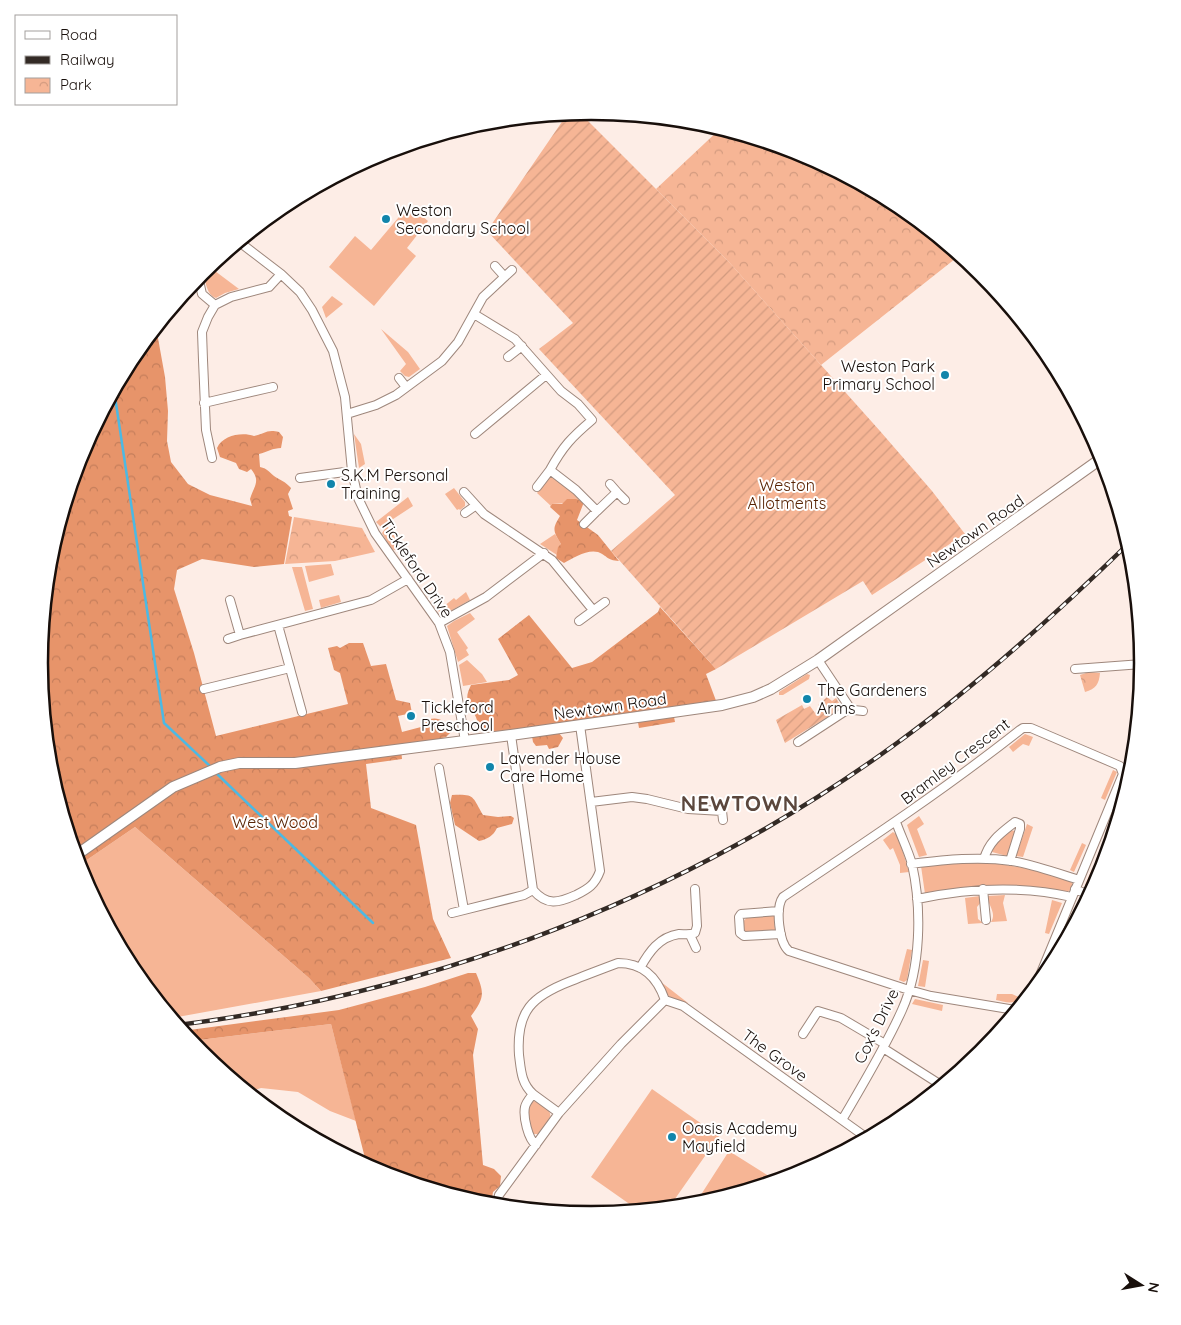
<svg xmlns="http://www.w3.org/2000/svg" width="1181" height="1325" font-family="Quicksand,sans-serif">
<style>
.grass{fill:#f6b595}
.forest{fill:url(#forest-crowns)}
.park{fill:url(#park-crowns)}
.garden{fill:url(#garden-furrows)}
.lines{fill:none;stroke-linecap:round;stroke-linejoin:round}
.stream{stroke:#4cb9e3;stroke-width:2.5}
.minor-casing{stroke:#9e877c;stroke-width:10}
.tertiary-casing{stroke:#9e877c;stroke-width:12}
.minor{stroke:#fff;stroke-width:8}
.tertiary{stroke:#fff;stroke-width:10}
.rail-casing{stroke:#332a25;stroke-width:4.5}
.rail{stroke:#fff;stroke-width:2.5;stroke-dasharray:8;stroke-linecap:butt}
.poi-dot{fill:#1185ab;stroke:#fff;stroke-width:2}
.labels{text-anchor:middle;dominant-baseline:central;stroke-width:4;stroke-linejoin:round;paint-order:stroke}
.poi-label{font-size:16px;fill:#180f0b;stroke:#fff;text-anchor:start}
.park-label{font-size:16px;fill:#582404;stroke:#fff}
.street-label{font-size:16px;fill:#180f0b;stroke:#fff}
.district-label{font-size:21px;font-weight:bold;letter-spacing:1px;fill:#5b473d;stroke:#fff}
.rim{fill:none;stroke:#180f0b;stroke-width:2.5}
</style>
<defs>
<pattern id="forest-crowns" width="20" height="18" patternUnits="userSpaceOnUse" patternTransform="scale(1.25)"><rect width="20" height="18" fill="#e7946a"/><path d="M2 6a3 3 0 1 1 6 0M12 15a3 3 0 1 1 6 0" fill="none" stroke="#c57e5b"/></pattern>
<pattern id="park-crowns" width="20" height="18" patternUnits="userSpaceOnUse" patternTransform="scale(1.25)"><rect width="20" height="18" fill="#f6b595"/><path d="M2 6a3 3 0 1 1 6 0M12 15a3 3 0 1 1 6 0" fill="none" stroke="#d29a7f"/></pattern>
<pattern id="garden-furrows" width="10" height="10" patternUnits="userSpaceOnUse" patternTransform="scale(1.25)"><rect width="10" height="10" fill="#f6b595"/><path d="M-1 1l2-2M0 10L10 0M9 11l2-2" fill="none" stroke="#d29a7f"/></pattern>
</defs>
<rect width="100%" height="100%" fill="#fdede6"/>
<path class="grass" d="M 409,205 L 428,221 L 407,248 L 416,256 L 374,306 L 329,267 L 355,236 L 371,250 Z
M 211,268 L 239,289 L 225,293 L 216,298 C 206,294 206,282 203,272 Z
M 332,296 L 343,304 L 326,318 L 322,307 Z
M 381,329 L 408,352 L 420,369 L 409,377 L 405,376 L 400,371 L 406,364 Z
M 354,434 L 361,444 L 365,464 L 359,468 Z
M 552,477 L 569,489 L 583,502 L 552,504 L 551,506 L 537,493 L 548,478 Z
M 454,488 L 465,502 L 465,506 L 460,510 L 459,509 L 457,510 L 445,494 Z
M 408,497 L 413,506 L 381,527 L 376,522 Z
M 387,526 L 407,552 L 401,556 L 398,551 L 391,549 L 382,533 Z
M 555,534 L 561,544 L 557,555 L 540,544 Z
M 331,564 L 334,575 L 309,582 L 305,566 Z
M 292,567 L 302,567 L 313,609 L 305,611 Z
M 466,592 L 470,600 L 445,614 L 438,611 L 454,598 L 456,600 Z
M 339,595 L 341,602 L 321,608 L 319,600 Z
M 470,613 L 475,619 L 457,632 L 468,648 L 466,650 L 469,655 L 458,662 L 447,626 L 454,621 Z
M 467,660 L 482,674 L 487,682 L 463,686 L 459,665 Z
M 807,674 L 810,675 L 809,679 L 783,695 L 779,695 L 779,692 Z
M 1025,734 L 1033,737 L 1029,746 L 1023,744 L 1013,752 L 1009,747 Z
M 1113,770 L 1117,772 L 1105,800 L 1101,798 Z
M 919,816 L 924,824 L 917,829 L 927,855 L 919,857 L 907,825 Z
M 1027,824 L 1033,827 L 1023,857 L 1016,856 Z
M 135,827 L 309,978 L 321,991 L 172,1018 L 132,969 L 81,873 L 78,866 Z
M 1010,830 L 1015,831 L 1016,834 L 1007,856 L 992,852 C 994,841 1001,837 1010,830 Z
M 893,832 L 898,836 L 909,872 L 900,873 L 900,865 L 893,848 L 890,850 L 883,840 Z
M 1082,843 L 1086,845 L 1074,872 L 1070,870 Z
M 969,862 C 1008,863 1033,869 1070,881 L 1073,884 L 1072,889 L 1065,893 L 1041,888 L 925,894 L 921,866 Z
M 1092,869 L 1097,881 L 1092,889 L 1085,885 Z
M 1005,895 L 1003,903 L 1007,921 L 991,922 C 997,913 988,905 987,896 Z
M 980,896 L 981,902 L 977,907 L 978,919 L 983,923 L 968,924 L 965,898 Z
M 1052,900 L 1062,903 L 1049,934 L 1045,933 Z
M 772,915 L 774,916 L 775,930 L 746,932 L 742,928 L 742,923 L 748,916 Z
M 907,949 L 912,950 L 907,980 L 904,982 L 899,980 Z
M 923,960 L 929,961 L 925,987 L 918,986 Z
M 661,982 L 688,1003 C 671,1000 667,998 661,982 Z
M 997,994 L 1012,994 L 1021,998 C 1013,1005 1005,1002 996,1000 Z
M 915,999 L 943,1005 L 942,1011 L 912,1004 Z
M 331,1024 L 356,1121 L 330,1111 L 298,1092 L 261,1088 L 248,1092 L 200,1052 L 191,1041 Z
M 652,1089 L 719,1136 L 670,1206 L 638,1210 L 591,1177 Z
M 534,1101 C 539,1102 541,1104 545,1107 C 557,1116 546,1125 539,1134 L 533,1134 C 527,1126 526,1110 531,1102 Z
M 729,1151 L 775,1180 L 695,1204 Z"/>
<path class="forest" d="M 156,327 L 165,377 L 168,411 L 167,441 L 171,462 L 188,484 L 210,495 L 252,506 L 250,499 C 254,486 261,481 251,469 L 247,472 L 239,469 L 236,463 L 220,457 L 217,448 C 223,435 242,432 254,436 C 265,434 266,429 279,432 L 283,437 L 281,448 C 273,448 267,452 259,454 L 260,467 C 268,469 268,471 274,476 C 280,480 286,482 291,488 L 288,494 L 293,509 L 288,511 L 289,516 L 292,517 L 284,564 L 254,567 L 202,559 L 177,570 L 174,589 L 194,653 L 216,736 L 348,704 L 340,673 L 334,670 L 328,648 L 337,646 L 340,648 L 349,643 L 363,643 L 371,666 L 386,664 L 396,700 L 410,703 L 412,713 L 398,716 L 402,732 L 421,727 L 422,722 C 437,715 441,719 454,729 L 446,737 L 401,749 L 402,759 L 366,764 L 371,808 L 416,825 L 433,919 L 451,958 L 321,991 L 309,978 L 135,827 L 78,866 L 49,770 L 39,662 L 49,555 L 81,451 L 132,356 Z
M 567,499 L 576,499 L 584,502 L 577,520 L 598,535 L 619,561 C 606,560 608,556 598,552 C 587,549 573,558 564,563 L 556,558 L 558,547 L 561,544 C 553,531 552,529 560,516 L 550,507 L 552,504 L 562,504 Z
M 660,607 L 716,669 L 706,674 L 718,706 L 673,712 L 675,722 L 639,728 L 637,717 L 554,727 L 563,738 L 558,747 L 549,749 L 547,745 L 536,746 L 533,742 L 531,731 C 516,730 494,733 481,729 C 478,724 477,719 474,713 C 468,701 464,699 471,685 L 509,680 L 518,675 L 498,639 L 529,615 L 572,668 L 592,662 L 658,612 Z
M 452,795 C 475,794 472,796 483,815 L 498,817 L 511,816 L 514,818 L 512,824 L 497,828 C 493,836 488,839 479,841 L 455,825 L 450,803 Z
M 468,973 L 476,973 C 485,994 484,998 471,1016 L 478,1029 L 473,1055 L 483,1165 L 494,1169 L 501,1176 L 500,1186 L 493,1192 L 491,1204 L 483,1204 L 379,1172 L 367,1166 L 331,1024 L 191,1041 L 182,1031 L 339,1010 L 425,987 Z"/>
<path class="park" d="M 721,128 L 802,153 L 897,204 L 960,255 L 821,365 L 728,261 L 656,189 Z
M 294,517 L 362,528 L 375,552 L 335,561 L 285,564 Z
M 1089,672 L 1100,673 C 1099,684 1096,689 1085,692 L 1080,675 Z"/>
<path class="garden" d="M 579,112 L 728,261 L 880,431 L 932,491 L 965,534 L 872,595 L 863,581 L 716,669 L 611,551 L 675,495 L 539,349 L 573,323 L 487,231 L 568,113 Z
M 827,697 L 832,701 L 836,698 L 842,708 L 785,743 L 776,720 L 802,705 L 804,709 L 810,706 L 815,713 L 821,709 L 818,705 Z"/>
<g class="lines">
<path class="stream" d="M 114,390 L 164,723 L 212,768
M 215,772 L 373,923"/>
<g class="minor-casing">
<path id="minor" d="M 238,241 L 281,274 L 300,292 L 312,310 L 333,351 L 345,397 L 352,471 L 358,498 L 375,533 L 439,623 L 450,652 L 465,741
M 495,266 L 504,276
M 198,276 L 202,294 L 215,305
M 474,314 L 515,339 L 561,391 L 578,404 L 592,420 C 572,437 563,446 550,470 L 576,490 L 597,511 L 617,492 L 625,500
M 508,357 L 522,346
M 399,378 L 406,387
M 204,403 L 273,387
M 347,414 L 376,405 L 396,395 L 442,361 L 458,342 L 483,297 L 512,270
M 475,434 L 546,375
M 212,458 L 206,430 L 203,360 L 202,332 L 208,317 L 215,305 L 231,297 L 269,287 L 281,274
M 300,478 L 352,471
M 610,484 L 617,492
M 537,487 L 550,470
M 464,492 L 484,514 L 552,560 L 593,610
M 465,513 L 475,506
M 584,524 L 597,511
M 230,600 L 240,635 L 371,600 L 408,579
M 579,621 L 605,602
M 439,623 L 486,597 L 544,553
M 278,625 L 302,712
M 228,639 L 240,635
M 1075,669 L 1142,664
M 204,689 L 290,668
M 850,708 L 854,710 L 863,711
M 511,735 L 533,890 C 547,906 558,903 576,895 C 588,889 595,885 600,871 L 580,725
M 798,742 L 850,708 L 818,660
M 439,768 L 464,910
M 591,802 L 632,797 L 647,799 L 688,809 L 722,811 L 723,820
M 984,859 C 989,841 1001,833 1015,822 L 1020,824 L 1020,829 L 1010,861
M 911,864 C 945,860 978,856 1012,861 C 1035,865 1057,873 1079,880
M 983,889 L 986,920
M 1075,889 L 1089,895
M 917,899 C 969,888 1020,885 1072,897
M 779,911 L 741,914 L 739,917 L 740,933 L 744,936 L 781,934
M 452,913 L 524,895 L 533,890
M 690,935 L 696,948
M 640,968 C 649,952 659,937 679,934 C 685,934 689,935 695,933 L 697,926 L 695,889
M 665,1000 L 683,1006 L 867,1138
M 1015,1010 L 931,996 L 909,990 L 789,951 C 779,943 775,908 783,897 C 864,843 944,790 1020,730 L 1023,728 L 1031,728 L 1120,766 L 1123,774 L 1036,985
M 803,1034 L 818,1011 L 841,1018 L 885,1044
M 883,1048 L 941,1085
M 559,1113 L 621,1044 L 665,1000
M 842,1120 C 863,1084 885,1048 902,1010 C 921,968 922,909 912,864 C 908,850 901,836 896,822
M 536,1145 C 528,1139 523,1117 525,1107 C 526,1102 530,1098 533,1094 C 521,1083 521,1070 519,1055 C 516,1011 532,996 571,981 C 586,975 602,969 618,963 C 643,963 657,977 665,1000
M 497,1205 L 499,1195 L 559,1113 L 533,1094"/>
</g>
<g class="tertiary-casing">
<path id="tertiary" d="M 75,856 L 173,787 L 220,767 L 239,763 L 295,763 L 511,735 L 722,705 L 753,697 L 771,689 L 818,660 L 1102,458"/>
</g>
<use href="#minor" class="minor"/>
<use href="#tertiary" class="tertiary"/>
<g class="rail-casing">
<path id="rail" d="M 178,1025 C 435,993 687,896 897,743 C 980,683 1055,615 1128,544"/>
</g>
<use href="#rail" class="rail"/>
</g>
<g class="poi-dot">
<circle cx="386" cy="219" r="5"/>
<circle cx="945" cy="375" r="5"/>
<circle cx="331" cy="484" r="5"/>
<circle cx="807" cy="699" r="5"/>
<circle cx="411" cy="716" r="5"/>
<circle cx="490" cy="767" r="5"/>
<circle cx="672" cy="1137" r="5"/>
</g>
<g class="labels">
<g class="poi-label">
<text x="396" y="210">Weston<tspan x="396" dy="18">Secondary School</tspan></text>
<text x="935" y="366" text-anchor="end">Weston Park<tspan x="935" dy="18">Primary School</tspan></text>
<text x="341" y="475">S.K.M Personal<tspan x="341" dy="18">Training</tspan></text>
<text x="817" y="690">The Gardeners<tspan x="817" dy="18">Arms</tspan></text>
<text x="421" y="707">Tickleford<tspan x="421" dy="18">Preschool</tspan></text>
<text x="500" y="758">Lavender House<tspan x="500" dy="18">Care Home</tspan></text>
<text x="682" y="1128">Oasis Academy<tspan x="682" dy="18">Mayfield</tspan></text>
</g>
<g class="park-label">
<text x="787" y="485">Weston<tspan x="787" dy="18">Allotments</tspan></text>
<text x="275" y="822">West Wood</text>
</g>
<g class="street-label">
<text transform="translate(975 531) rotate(-35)">Newtown Road</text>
<text transform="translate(417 568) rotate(56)">Tickleford Drive</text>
<text transform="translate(610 706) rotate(-8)">Newtown Road</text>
<text transform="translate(955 761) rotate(-37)">Bramley Crescent</text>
<text transform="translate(876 1026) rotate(-64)">Cox's Drive</text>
<text transform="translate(775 1055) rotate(36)">The Grove</text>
</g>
<g class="district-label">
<text x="740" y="803">NEWTOWN</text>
</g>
</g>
<path d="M0 0H1181V1325H0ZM48 663a543 543 0 1 1 1086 0a543 543 0 1 1-1086 0Z" fill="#fff" fill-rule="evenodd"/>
<path class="rim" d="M48 663a543 543 0 1 1 1086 0a543 543 0 1 1-1086 0Z"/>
<rect x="15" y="15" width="162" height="90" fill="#ffffff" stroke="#a39f9d"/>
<rect x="25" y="31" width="25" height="8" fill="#ffffff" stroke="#a39f9d"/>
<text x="60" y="40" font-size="15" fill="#180f0b">Road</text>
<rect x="25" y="56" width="25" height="8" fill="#332a25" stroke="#a39f9d"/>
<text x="60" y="65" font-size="15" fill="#180f0b">Railway</text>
<rect x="25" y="78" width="25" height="15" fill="url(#park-crowns)" stroke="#a39f9d"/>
<text x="60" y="90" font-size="15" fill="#180f0b">Park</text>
<g transform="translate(1141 1285) rotate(101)" stroke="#ffffff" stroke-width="4" paint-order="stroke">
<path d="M0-4L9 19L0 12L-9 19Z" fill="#180f0b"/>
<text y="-8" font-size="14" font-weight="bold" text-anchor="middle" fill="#180f0b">N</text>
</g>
</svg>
